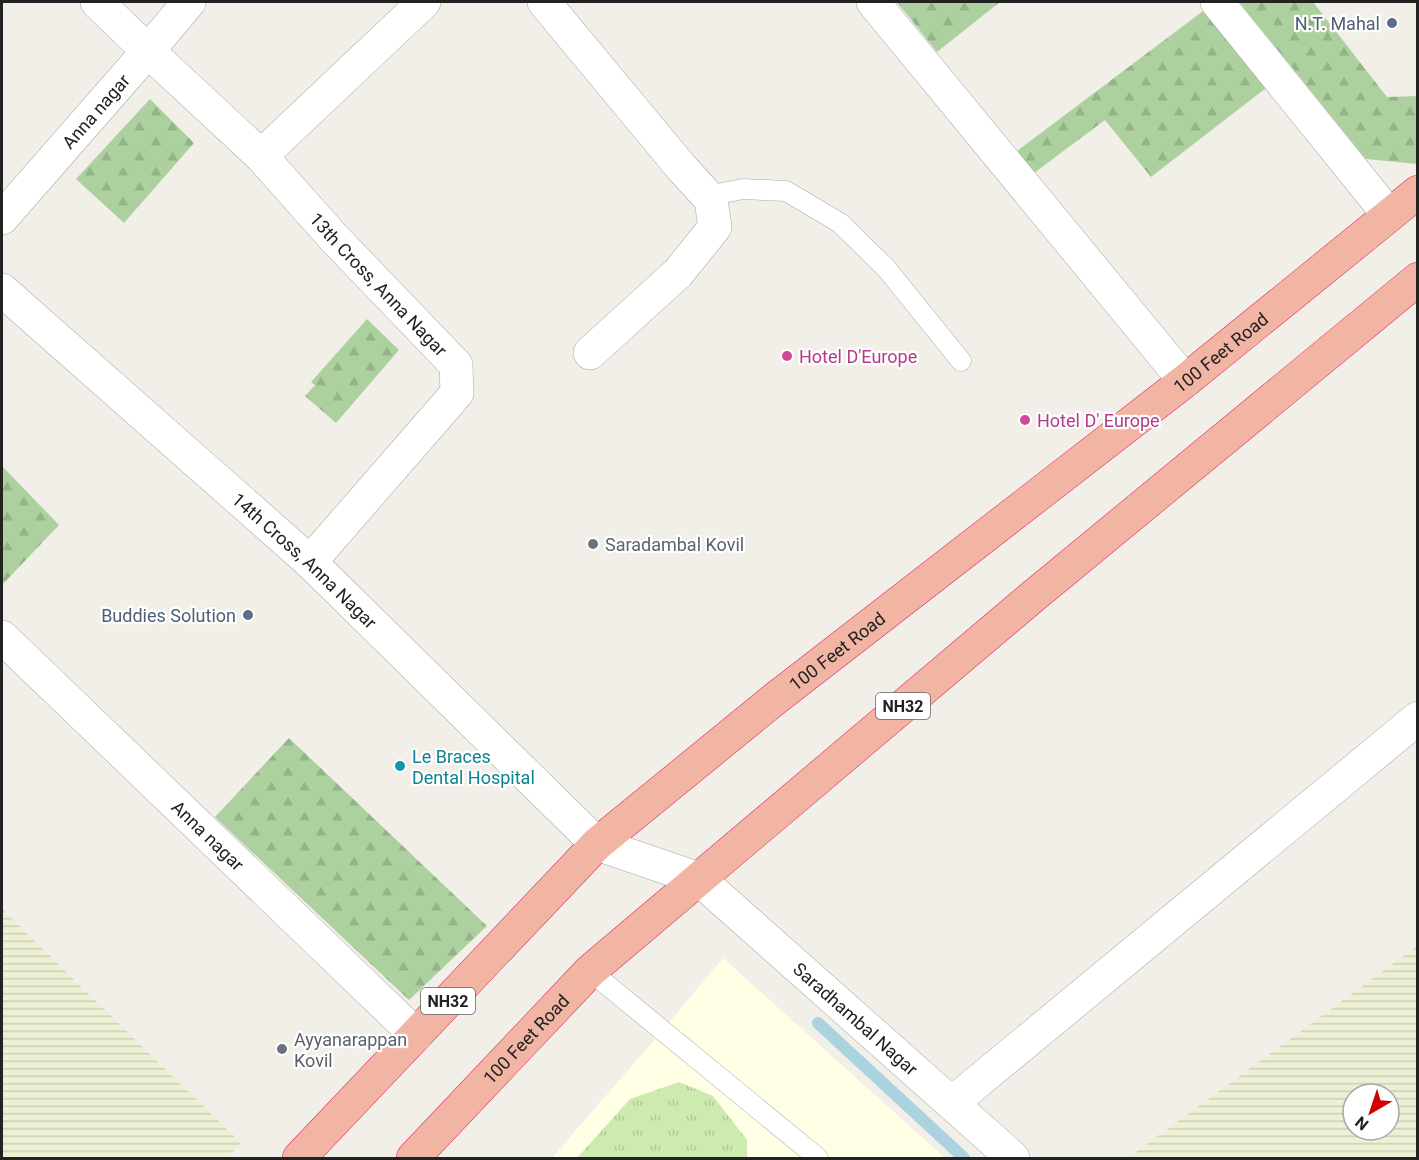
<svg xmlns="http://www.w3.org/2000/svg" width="1419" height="1160" font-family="Roboto,sans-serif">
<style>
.education{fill:#ffffe5}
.farmland{fill:url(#farmland-rules);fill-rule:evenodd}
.grass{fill:url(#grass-tufts)}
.forest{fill:url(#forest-firs)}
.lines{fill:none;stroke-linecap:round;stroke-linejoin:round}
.stream{stroke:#aad3df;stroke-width:12}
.service-casing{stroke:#a9a9a9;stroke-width:21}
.minor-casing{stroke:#a9a9a9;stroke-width:34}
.trunk-casing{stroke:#dc2a67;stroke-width:34}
.service{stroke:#fff;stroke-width:20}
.minor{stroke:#fff;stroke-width:33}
.trunk{stroke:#f2b4a3;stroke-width:33}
.service-dot{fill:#5c6f8a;stroke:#fff;stroke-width:2}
.hotel-dot{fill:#d1479c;stroke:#fff;stroke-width:2}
.worship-dot{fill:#6b7280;stroke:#fff;stroke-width:2}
.culture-dot{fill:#0f9aa8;stroke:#fff;stroke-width:2}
.labels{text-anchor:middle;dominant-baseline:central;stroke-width:4.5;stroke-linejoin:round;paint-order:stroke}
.shield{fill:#fff;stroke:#646464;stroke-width:1.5}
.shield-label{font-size:16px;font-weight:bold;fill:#222}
.service-label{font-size:18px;fill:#4e5e75;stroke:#fff;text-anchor:end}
.street-label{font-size:18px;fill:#222;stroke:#fff}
.hotel-label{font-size:18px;fill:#b23c85;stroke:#fff;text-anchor:start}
.worship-label{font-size:18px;fill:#5b616d;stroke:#fff;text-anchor:start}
.culture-label{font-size:18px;fill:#0d838f;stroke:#fff;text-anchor:start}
</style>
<defs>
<pattern id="farmland-rules" width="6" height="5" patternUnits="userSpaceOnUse" patternTransform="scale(1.5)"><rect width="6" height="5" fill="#eef0d5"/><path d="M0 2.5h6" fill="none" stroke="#ccceb7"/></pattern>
<pattern id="grass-tufts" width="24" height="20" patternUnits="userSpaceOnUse" patternTransform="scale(1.5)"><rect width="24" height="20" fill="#cdebb0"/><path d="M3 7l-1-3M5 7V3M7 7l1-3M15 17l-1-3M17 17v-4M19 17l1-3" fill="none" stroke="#b0c997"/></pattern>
<pattern id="forest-firs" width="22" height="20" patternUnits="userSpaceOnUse" patternTransform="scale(1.5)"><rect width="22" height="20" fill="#add19e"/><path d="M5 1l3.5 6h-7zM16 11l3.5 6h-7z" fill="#95b388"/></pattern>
</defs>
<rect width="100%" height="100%" fill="#f2efe9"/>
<path class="education" d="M 723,958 L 945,1158 L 552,1158 L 662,1031 Z"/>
<path class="farmland" d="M 2,909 L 241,1143 L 227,1158 L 2,1158 Z
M 1417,946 L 1417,1158 L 1128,1158 ZM 1353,1094 L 1389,1094 L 1389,1130 L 1353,1130 Z"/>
<path class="grass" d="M 679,1082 L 713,1096 L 747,1140 L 747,1158 L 577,1158 L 630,1099 Z"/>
<path class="forest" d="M 897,2 L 1000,2 L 937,52 Z
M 1239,2 L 1313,2 L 1387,97 L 1417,96 L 1417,164 L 1366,159 Z
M 1203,11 L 1266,88 L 1151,177 L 1105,120 L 1034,173 L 1017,151 Z
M 150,99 L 194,143 L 124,223 L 76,179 Z
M 367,319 L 399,350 L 336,423 L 305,396 L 315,385 L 311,382 Z
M 2,466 L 59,525 L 2,585 Z
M 289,738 L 487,926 L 409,1000 L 215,817 Z"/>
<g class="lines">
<path class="stream" d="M 818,1023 L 964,1158"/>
<g class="service-casing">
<path id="service" d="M 707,196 L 743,189 L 786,191 L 840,223 L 886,268 L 961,361
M 590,971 L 818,1158"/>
</g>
<g class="minor-casing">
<g id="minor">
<path id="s1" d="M 97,2 L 148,51 L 261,156 L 334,238 L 456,365 L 457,393 L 310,562"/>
<path d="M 544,2 L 681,167 L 711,200 L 715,227 L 678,273 L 590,353"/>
<path d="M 873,2 L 1185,381"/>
<path d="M 1217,2 L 1389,215"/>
<path d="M 261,156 L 424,2"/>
<path id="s2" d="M 2,218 L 148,51 L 189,2"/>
<path id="s3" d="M 2,290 L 310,562 L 597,844 L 699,879 L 1013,1158"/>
<path id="s4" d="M 2,637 L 416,1035"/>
<path d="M 952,1103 L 1418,718"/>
</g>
</g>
<g class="trunk-casing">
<g id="trunk">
<path id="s5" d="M 299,1158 L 597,844 L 776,698 L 1185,381 L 1418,192"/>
<path id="s6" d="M 413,1158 L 590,971 L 1031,598 L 1418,279"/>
</g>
</g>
<use href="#service" class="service"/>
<use href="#minor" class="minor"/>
<use href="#trunk" class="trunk"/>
</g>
<g class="service-dot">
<circle cx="1392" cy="23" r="6"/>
<circle cx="248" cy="615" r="6"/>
</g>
<g class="hotel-dot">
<circle cx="787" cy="356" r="6"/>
<circle cx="1025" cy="420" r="6"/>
</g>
<g class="worship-dot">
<circle cx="593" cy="544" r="6"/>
<circle cx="282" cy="1049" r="6"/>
</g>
<circle class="culture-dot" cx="400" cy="766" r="6"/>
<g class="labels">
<g class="shield">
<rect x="876" y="693" width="54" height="26" rx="4.5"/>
<rect x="421" y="988" width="54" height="26" rx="4.5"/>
</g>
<g class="shield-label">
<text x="903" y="706">NH32</text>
<text x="448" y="1001">NH32</text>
</g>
<g class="service-label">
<text x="1380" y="23">N.T. Mahal</text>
<text x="236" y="615">Buddies Solution</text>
</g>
<g class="street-label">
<text stroke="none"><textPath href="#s2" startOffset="142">Anna nagar</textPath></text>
<text stroke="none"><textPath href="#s1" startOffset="399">13th Cross, Anna Nagar</textPath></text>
<text stroke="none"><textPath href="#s5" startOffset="1227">100 Feet Road</textPath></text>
<text stroke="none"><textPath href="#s3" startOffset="406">14th Cross, Anna Nagar</textPath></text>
<text stroke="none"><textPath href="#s5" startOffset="741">100 Feet Road</textPath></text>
<text stroke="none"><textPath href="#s4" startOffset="286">Anna nagar</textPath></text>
<text stroke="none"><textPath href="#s3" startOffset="1131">Saradhambal Nagar</textPath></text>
<text stroke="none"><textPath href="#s6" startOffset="164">100 Feet Road</textPath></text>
</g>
<g class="hotel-label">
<text x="799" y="356">Hotel D'Europe</text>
<text x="1037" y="420">Hotel D' Europe</text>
</g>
<g class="worship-label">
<text x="605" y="544">Saradambal Kovil</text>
<text x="294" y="1039">Ayyanarappan<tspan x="294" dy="21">Kovil</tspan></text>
</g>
<g class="culture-label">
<text x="412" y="756">Le Braces<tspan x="412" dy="21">Dental Hospital</tspan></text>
</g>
</g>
<rect width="1419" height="1160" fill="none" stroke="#222222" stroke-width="6"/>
<g transform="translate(1371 1112) rotate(219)"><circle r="28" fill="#ffffff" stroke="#a7a7a7" stroke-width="1.5"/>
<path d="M0-4.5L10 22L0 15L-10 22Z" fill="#d40000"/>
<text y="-9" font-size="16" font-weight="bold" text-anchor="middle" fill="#222222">N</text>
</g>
</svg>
